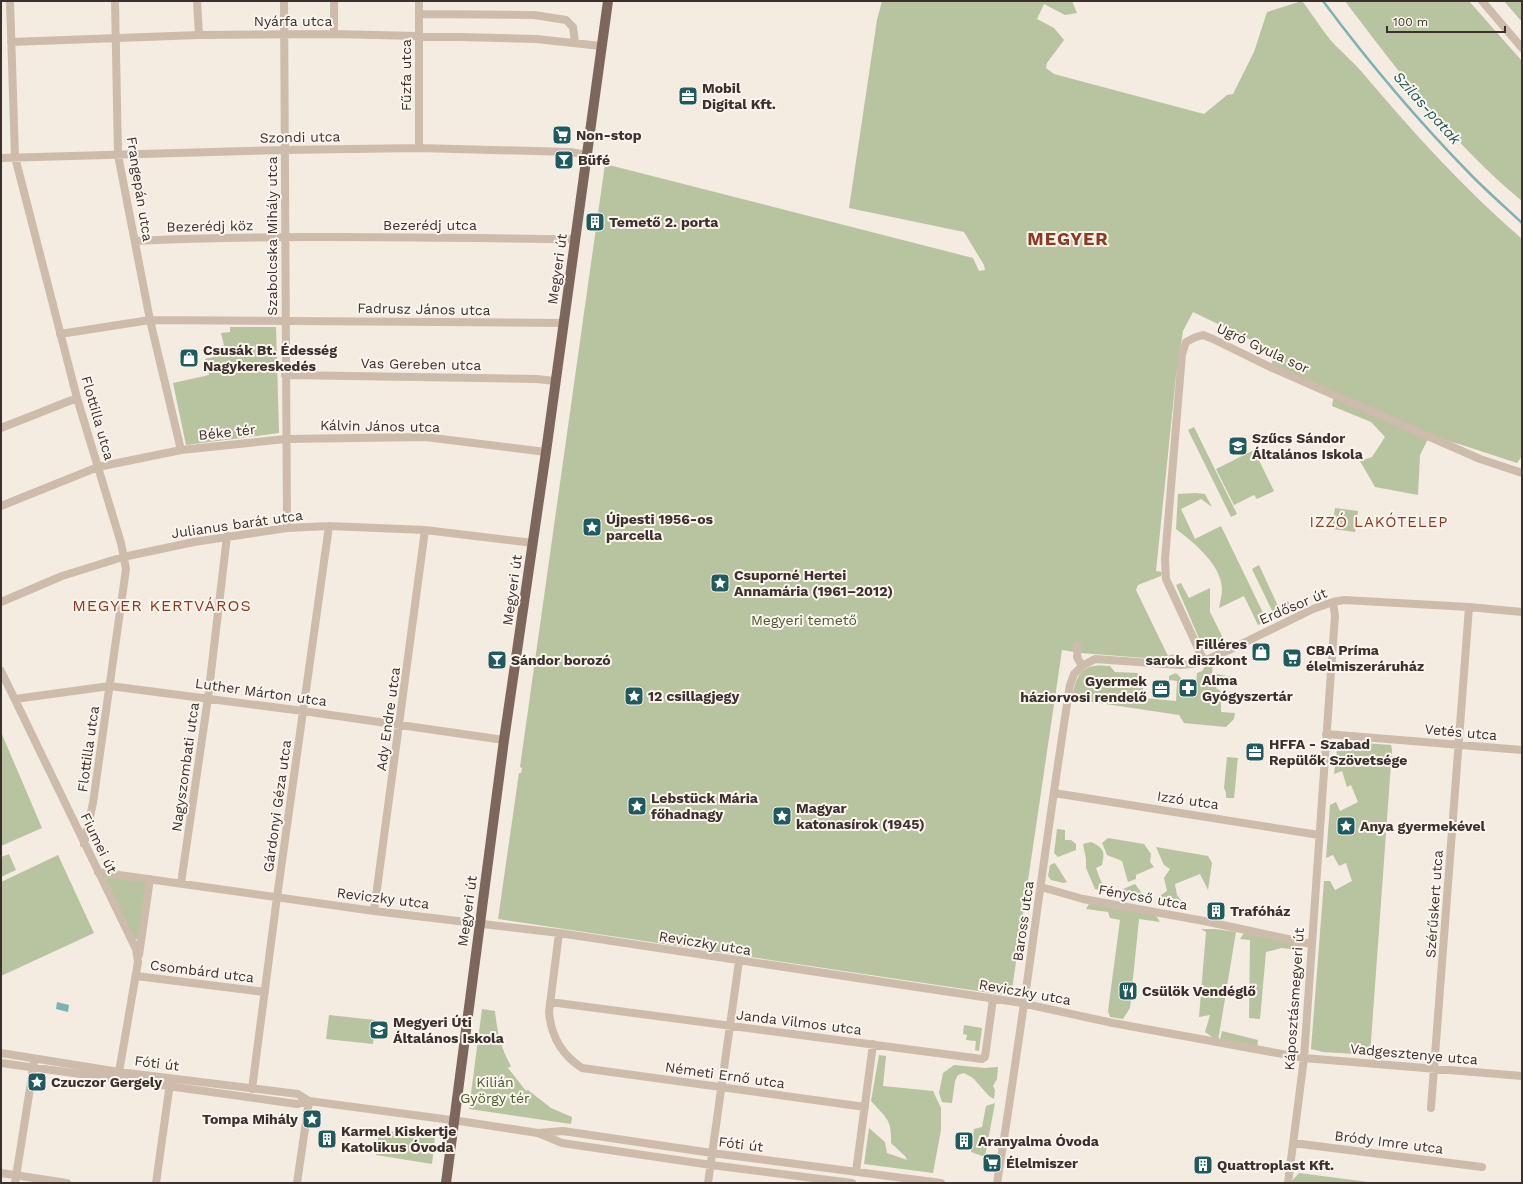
<svg xmlns="http://www.w3.org/2000/svg" width="1523" height="1184" font-family="'Work Sans',sans-serif">
<style>
.green{fill:#b8c4a0}
.water{fill:#7fb0b2}
.lines{fill:none;stroke-linecap:round;stroke-linejoin:round}
.stream{stroke:#7fb0b2;stroke-width:2.5}
.minor{stroke:#cdbbac;stroke-width:8}
.major{stroke:#7d675c;stroke-width:10}
.labels{text-anchor:middle;dominant-baseline:central;stroke-width:4;stroke-linejoin:round;paint-order:stroke}
.street-label{font-size:14px;fill:#3b302b;stroke:#fbf5ee}
.poi-label{font-size:14px;font-weight:bold;fill:#3b302b;stroke:#fbf5ee;text-anchor:start}
.park-label{font-size:14px;fill:#4a5a2e;stroke:#fbf5ee}
.water-label{font-size:15px;font-style:italic;fill:#1f5a5e;stroke:#fbf5ee}
.neighbourhood-label{font-size:15px;letter-spacing:1px;fill:#8c3b22;stroke:#fbf5ee}
.quarter-label{font-size:16px;letter-spacing:1px;fill:#8c3b22;stroke:#fbf5ee}
.district-label{font-size:18px;font-weight:bold;letter-spacing:1px;fill:#8c3b22;stroke:#fbf5ee}
</style>
<rect width="100%" height="100%" fill="#f4ebe1"/>
<path class="green" d="M 882,1 L 1072,1 L 1077,13 L 1065,15 L 1044,4 L 1037,19 L 1054,28 L 1064,40 L 1047,63 L 1046,68 L 1054,74 L 1204,114 L 1227,95 L 1233,94 L 1254,52 L 1267,12 L 1302,1 C 1314,16 1324,34 1337,47 C 1345,55 1353,62 1361,71 C 1411,130 1463,188 1522,239 L 1522,456 L 1517,463 L 1459,444 L 1429,437 L 1420,455 L 1418,495 L 1375,487 L 1360,461 L 1372,457 L 1385,437 L 1371,422 L 1332,406 L 1334,395 L 1270,367 L 1276,352 L 1193,312 L 1183,331 L 1176,376 L 1156,571 L 1162,572 L 1161,576 L 1138,585 L 1136,590 L 1168,656 L 1174,654 L 1173,658 L 1170,660 L 1081,653 L 1062,650 L 1011,996 L 498,919 L 519,773 L 521,773 L 522,768 L 520,767 L 605,164 L 973,258 L 979,271 L 985,270 L 984,265 L 964,232 L 849,208 L 877,20 Z
M 1345,1 L 1469,1 L 1522,61 L 1522,201 C 1454,145 1398,71 1345,1 Z
M 1504,1 L 1522,1 L 1522,22 Z
M 230,327 L 276,327 L 279,433 L 186,445 L 173,383 L 209,375 L 205,359 L 226,354 L 221,333 L 230,332 Z
M 1194,427 L 1237,514 L 1231,517 L 1188,430 Z
M 1254,450 L 1274,491 L 1257,499 L 1254,495 L 1234,505 L 1216,469 Z
M 1196,493 L 1205,494 L 1212,507 L 1201,499 L 1181,509 L 1195,539 L 1221,526 L 1267,621 L 1258,625 L 1244,596 L 1219,608 C 1220,602 1222,595 1222,589 C 1221,564 1194,543 1176,529 L 1178,494 Z
M 1335,508 L 1358,511 L 1355,532 L 1332,529 Z
M 1259,565 L 1278,606 L 1288,601 L 1292,609 L 1275,617 L 1252,569 Z
M 1181,583 L 1189,598 L 1210,588 L 1210,612 L 1225,642 L 1204,650 L 1176,585 Z
M 1213,664 L 1212,673 L 1236,678 L 1217,682 L 1216,688 L 1226,695 L 1221,699 L 1221,712 L 1235,713 L 1234,719 L 1226,727 L 1184,723 L 1179,715 L 1072,699 C 1076,673 1082,663 1110,666 L 1115,672 L 1138,673 L 1137,683 L 1143,684 L 1143,698 L 1176,701 L 1177,681 L 1169,680 L 1169,676 L 1176,673 L 1181,678 L 1179,695 L 1195,697 L 1197,673 L 1202,671 L 1206,665 Z
M 1,732 L 42,828 L 1,846 Z
M 1338,741 L 1391,745 L 1392,750 L 1370,1055 L 1323,1052 L 1311,1049 L 1324,881 L 1330,881 L 1335,890 L 1352,881 L 1346,863 L 1339,866 L 1333,855 L 1326,858 L 1330,805 L 1336,802 L 1340,811 L 1358,802 L 1351,785 L 1347,787 L 1342,771 L 1334,774 Z
M 1227,757 L 1238,758 C 1236,772 1236,784 1234,798 L 1226,798 L 1226,793 L 1224,788 Z
M 1057,829 L 1065,830 L 1065,840 L 1071,840 L 1076,844 L 1076,850 L 1058,857 L 1054,853 Z
M 1108,838 L 1144,844 L 1151,854 L 1150,862 L 1154,867 L 1136,875 L 1136,879 L 1128,882 L 1122,861 L 1107,855 L 1102,843 Z
M 1091,842 C 1104,848 1105,851 1102,865 L 1096,868 L 1100,879 L 1107,892 L 1095,889 L 1086,868 L 1086,859 L 1083,844 Z
M 1156,847 L 1208,856 L 1212,863 L 1208,890 L 1200,874 L 1175,884 L 1177,895 L 1189,910 L 1164,905 L 1161,895 L 1167,891 L 1164,878 L 1170,869 L 1164,865 Z
M 9,854 L 16,870 L 1,877 L 1,857 Z
M 58,855 L 94,933 L 1,976 L 1,882 Z
M 1055,863 L 1067,882 L 1064,883 L 1051,880 L 1048,876 L 1050,865 Z
M 98,872 L 150,879 L 141,937 L 133,941 Z
M 1135,884 L 1147,900 C 1139,901 1128,900 1122,895 L 1123,889 Z
M 1090,902 L 1155,914 L 1160,922 L 1139,919 L 1130,1008 L 1123,1019 L 1110,1017 L 1108,1011 L 1120,920 L 1110,918 L 1108,912 L 1086,909 Z
M 1201,929 L 1215,929 L 1236,932 L 1218,1041 L 1205,1032 L 1210,1015 L 1199,1017 L 1206,932 Z
M 1244,933 L 1304,944 L 1304,951 L 1282,948 L 1266,952 L 1260,1019 L 1249,1018 L 1250,940 L 1240,939 Z
M 482,1009 L 495,1011 C 497,1031 501,1049 511,1066 L 508,1068 L 526,1091 L 528,1090 L 551,1108 L 572,1117 L 571,1124 L 469,1109 Z
M 329,1015 L 375,1020 L 373,1044 L 326,1039 Z
M 964,1025 L 982,1028 L 979,1051 L 975,1050 L 976,1041 L 966,1040 L 967,1035 L 963,1034 Z
M 1222,1031 L 1258,1040 L 1257,1048 L 1220,1040 Z
M 879,1055 L 886,1056 L 883,1086 L 933,1091 L 941,1108 L 941,1130 L 933,1173 L 864,1164 L 869,1128 L 885,1142 L 887,1153 L 907,1160 L 905,1156 L 891,1143 C 892,1119 886,1118 871,1101 Z
M 954,1065 L 985,1068 L 998,1067 L 997,1079 L 993,1086 L 995,1090 L 994,1099 L 989,1096 L 973,1078 L 964,1073 L 958,1075 L 955,1081 L 952,1103 L 942,1102 L 939,1093 L 943,1073 Z
M 995,1103 L 985,1157 L 971,1152 L 974,1129 L 982,1127 L 986,1106 Z
M 379,1130 L 435,1137 L 432,1164 L 376,1155 Z
M 1299,1173 L 1376,1183 L 1290,1183 Z"/>
<path class="water" d="M 57,1002 L 69,1005 L 68,1012 L 56,1009 Z"/>
<g class="lines">
<path class="stream" d="M 1323,1 C 1369,63 1419,122 1473,177 C 1489,193 1506,208 1522,223"/>
<path class="minor" d="M 10,1 L 15,157 L 77,398 L 121,543 L 126,569 L 93,803 L 84,844
M 115,1 L 118,155 L 150,320 L 181,450
M 197,1 L 199,35
M 284,1 L 287,528
M 1482,1 L 1522,48
M 419,14 L 534,15 L 566,20 L 573,27 L 575,42
M 334,34 L 334,1
M 11,42 L 199,35 L 334,34 L 536,39 L 601,46
M 419,148 L 419,1
M 1,158 L 284,150 L 419,148 L 570,152 L 587,155
M 135,241 C 281,234 429,238 575,239
M 60,334 L 150,320 L 563,323
M 285,375 L 536,379 L 556,381
M 1,428 L 77,398
M 1,506 L 98,467 L 181,450 L 286,439 L 425,437 L 546,452
M 1,602 L 62,576 L 123,557 L 194,542 L 287,528 L 329,526 L 425,530 L 533,543
M 1078,645 L 1077,657 L 1082,666
M 1204,661 L 1166,579 L 1165,559 L 1182,354 L 1186,342 L 1196,337 L 1203,335 L 1213,339 L 1270,367 L 1480,459 L 1522,473
M 1,671 L 136,949 L 138,962 L 119,1072
M 15,699 L 110,686 L 303,711 L 504,740
M 1326,734 L 1522,750
M 1054,793 L 1319,835
M 98,872 L 374,911 L 559,933 L 1016,1002 L 1113,1023 L 1304,1058 L 1522,1076
M 181,883 L 208,698 L 227,536
M 1041,887 L 1083,899 L 1204,921 L 1311,944
M 374,911 L 425,530
M 559,933 L 549,1012 C 551,1036 562,1055 582,1068 L 865,1107
M 139,955 L 150,879
M 136,976 L 265,992
M 550,1002 L 982,1059 L 985,1057 L 993,999
M 1,1053 L 119,1072 L 298,1094 L 309,1101
M 1,1063 L 297,1104 L 309,1101 L 466,1122 L 538,1133 L 562,1143 L 711,1165 L 852,1183
M 252,1089 L 277,897 L 329,526
M 1431,1108 L 1469,607
M 538,1133 L 563,1131 L 712,1153 L 941,1183
M 1293,1143 L 1482,1167
M 856,1172 L 873,1044
M 1,1173 L 67,1183
M 15,1183 L 34,1063
M 156,1183 L 170,1083
M 297,1183 L 309,1101
M 708,1183 L 739,961
M 997,1183 C 1024,1017 1044,850 1070,685 L 1074,674 L 1082,666 L 1095,659 L 1180,665 L 1192,664 L 1204,661 L 1231,649 L 1313,609 L 1333,602 L 1344,600 L 1469,607 L 1522,612
M 1288,1183 L 1304,1058 L 1333,643 L 1335,616 L 1333,602"/>
<path class="major" d="M 446,1183 L 504,740 L 546,452 L 608,1"/>
</g>
<defs>
<g id="office-square" transform="scale(1)"><rect x="-9" y="-9" width="18" height="18" rx="4" fill="#1f5a5e" stroke="#fbf5ee"/><path d="M-6-3h4V-5.5h4V-3h4V5H-6ZM-1-4.5V-3h2v-1.5ZM-6 0V1H6V0Z" fill="#fff"/></g>
<g id="supermarket-square" transform="scale(1)"><rect x="-9" y="-9" width="18" height="18" rx="4" fill="#1f5a5e" stroke="#fbf5ee"/><path d="M-6-5.5h2.5l.6 2H6L4.5 2H-2.5L-4.4-4H-6ZM-1.5 3.2a1.3 1.3 0 1 0 .1 0ZM3 3.2a1.3 1.3 0 1 0 .1 0Z" fill="#fff"/></g>
<g id="bar-square" transform="scale(1)"><rect x="-9" y="-9" width="18" height="18" rx="4" fill="#1f5a5e" stroke="#fbf5ee"/><path d="M-6-5H6L.8 .8V4.5H3.5V6h-7V4.5H-.8V.8Z" fill="#fff"/></g>
<g id="building-square" transform="scale(1)"><rect x="-9" y="-9" width="18" height="18" rx="4" fill="#1f5a5e" stroke="#fbf5ee"/><path d="M-4-6H4V6H1V3H-1V6H-4ZM-2.5-4.3h1.7v1.8h-1.7ZM.8-4.3h1.7v1.8H.8ZM-2.5-1h1.7V.8h-1.7ZM.8-1h1.7V.8H.8Z" fill="#fff"/></g>
<g id="shop-square" transform="scale(1)"><rect x="-9" y="-9" width="18" height="18" rx="4" fill="#1f5a5e" stroke="#fbf5ee"/><path d="M-5-2.5h2.3a2.7 3.5 0 0 1 5.4 0H5L5.5 6h-11ZM-1.5-2.5h3a1.5 2.3 0 0 0-3 0Z" fill="#fff"/></g>
<g id="school-square" transform="scale(1)"><rect x="-9" y="-9" width="18" height="18" rx="4" fill="#1f5a5e" stroke="#fbf5ee"/><path d="M0-5L7-2L0 1L-7-2ZM-4 1L0 2.5L4 1V4Q0 6-4 4Z" fill="#fff"/></g>
<g id="sight-square" transform="scale(1)"><rect x="-9" y="-9" width="18" height="18" rx="4" fill="#1f5a5e" stroke="#fbf5ee"/><path d="M0-6L1.8-2.2L6-1.7L2.9 1.2L3.7 5.4L0 3.3L-3.7 5.4L-2.9 1.2L-6-1.7L-1.8-2.2Z" fill="#fff"/></g>
<g id="pharmacy-square" transform="scale(1)"><rect x="-9" y="-9" width="18" height="18" rx="4" fill="#1f5a5e" stroke="#fbf5ee"/><path d="M-2-6h4v4h4v4h-4v4h-4v-4h-4v-4h4Z" fill="#fff"/></g>
<g id="restaurant-square" transform="scale(1)"><rect x="-9" y="-9" width="18" height="18" rx="4" fill="#1f5a5e" stroke="#fbf5ee"/><path d="M-5-6h1v4h1v-4h1v4h1v-4h1v5L-1.5 .5V6h-2V.5L-5-1ZM5-6V6H3V1.5H1.5Q1.5-4 5-6Z" fill="#fff"/></g>
</defs>
<g fill-rule="evenodd">
<use href="#office-square" x="688" y="96"/>
<use href="#supermarket-square" x="562" y="135"/>
<use href="#bar-square" x="564" y="160"/>
<use href="#building-square" x="595" y="222"/>
<use href="#shop-square" x="189" y="358"/>
<use href="#school-square" x="1238" y="446"/>
<use href="#sight-square" x="592" y="527"/>
<use href="#sight-square" x="720" y="583"/>
<use href="#shop-square" x="1261" y="652"/>
<use href="#supermarket-square" x="1292" y="658"/>
<use href="#bar-square" x="497" y="660"/>
<use href="#pharmacy-square" x="1188" y="688"/>
<use href="#office-square" x="1161" y="689"/>
<use href="#sight-square" x="634" y="696"/>
<use href="#office-square" x="1255" y="752"/>
<use href="#sight-square" x="637" y="806"/>
<use href="#sight-square" x="782" y="816"/>
<use href="#sight-square" x="1346" y="826"/>
<use href="#building-square" x="1216" y="911"/>
<use href="#restaurant-square" x="1128" y="991"/>
<use href="#school-square" x="379" y="1030"/>
<use href="#sight-square" x="37" y="1082"/>
<use href="#sight-square" x="312" y="1119"/>
<use href="#building-square" x="327" y="1139"/>
<use href="#building-square" x="964" y="1141"/>
<use href="#supermarket-square" x="992" y="1163"/>
<use href="#building-square" x="1203" y="1165"/>
</g>
<g class="labels">
<g class="street-label">
<text x="293" y="21">Nyárfa utca</text>
<text transform="translate(406 75) rotate(-90)">Fűzfa utca</text>
<text transform="translate(300 137) rotate(-1)">Szondi utca</text>
<text transform="translate(140 189) rotate(81)">Frangepán utca</text>
<text x="430" y="225">Bezerédj utca</text>
<text transform="translate(210 226) rotate(-1)">Bezerédj köz</text>
<text transform="translate(272 236) rotate(-90)">Szabolcska Mihály utca</text>
<text transform="translate(557 269) rotate(-82)">Megyeri út</text>
<text transform="translate(424 309) rotate(1)">Fadrusz János utca</text>
<text transform="translate(1263 348) rotate(25)">Ugró Gyula sor</text>
<text transform="translate(421 364) rotate(1)">Vas Gereben utca</text>
<text transform="translate(98 418) rotate(74)">Flottilla utca</text>
<text transform="translate(380 426) rotate(1)">Kálvin János utca</text>
<text transform="translate(227 432) rotate(-6)">Béke tér</text>
<text transform="translate(237 524) rotate(-8)">Julianus barát utca</text>
<text transform="translate(512 590) rotate(-82)">Megyeri út</text>
<text transform="translate(1293 606) rotate(-23)">Erdősor út</text>
<text transform="translate(261 692) rotate(8)">Luther Márton utca</text>
<text transform="translate(388 719) rotate(-82)">Ady Endre utca</text>
<text transform="translate(1461 732) rotate(5)">Vetés utca</text>
<text transform="translate(88 749) rotate(-82)">Flottilla utca</text>
<text transform="translate(185 767) rotate(-82)">Nagyszombati utca</text>
<text transform="translate(1188 800) rotate(8)">Izzó utca</text>
<text transform="translate(277 806) rotate(-82)">Gárdonyi Géza utca</text>
<text transform="translate(99 843) rotate(64)">Fiumei út</text>
<text transform="translate(1143 897) rotate(10)">Fénycső utca</text>
<text transform="translate(383 898) rotate(7)">Reviczky utca</text>
<text transform="translate(1434 904) rotate(-86)">Szérűskert utca</text>
<text transform="translate(467 911) rotate(-82)">Megyeri út</text>
<text transform="translate(1023 921) rotate(-82)">Baross utca</text>
<text transform="translate(705 943) rotate(9)">Reviczky utca</text>
<text transform="translate(202 971) rotate(7)">Csombárd utca</text>
<text transform="translate(1025 992) rotate(10)">Reviczky utca</text>
<text transform="translate(1294 999) rotate(-86)">Káposztásmegyeri út</text>
<text transform="translate(799 1022) rotate(7)">Janda Vilmos utca</text>
<text transform="translate(1414 1054) rotate(5)">Vadgesztenye utca</text>
<text transform="translate(157 1063) rotate(7)">Fóti út</text>
<text transform="translate(725 1075) rotate(8)">Németi Ernő utca</text>
<text transform="translate(1389 1142) rotate(7)">Bródy Imre utca</text>
<text transform="translate(741 1144) rotate(7)">Fóti út</text>
</g>
<g class="poi-label">
<text x="702" y="88">Mobil<tspan x="702" dy="16">Digital Kft.</tspan></text>
<text x="576" y="135">Non-stop</text>
<text x="578" y="160">Büfé</text>
<text x="609" y="222">Temető 2. porta</text>
<text x="203" y="350">Csusák Bt. Édesség<tspan x="203" dy="16">Nagykereskedés</tspan></text>
<text x="1252" y="438">Szűcs Sándor<tspan x="1252" dy="16">Általános Iskola</tspan></text>
<text x="606" y="519">Újpesti 1956-os<tspan x="606" dy="16">parcella</tspan></text>
<text x="734" y="575">Csuporné Hertei<tspan x="734" dy="16">Annamária (1961–2012)</tspan></text>
<text x="1247" y="644" text-anchor="end">Filléres<tspan x="1247" dy="16">sarok diszkont</tspan></text>
<text x="1306" y="650">CBA Príma<tspan x="1306" dy="16">élelmiszeráruház</tspan></text>
<text x="511" y="660">Sándor borozó</text>
<text x="1202" y="680">Alma<tspan x="1202" dy="16">Gyógyszertár</tspan></text>
<text x="1147" y="681" text-anchor="end">Gyermek<tspan x="1147" dy="16">háziorvosi rendelő</tspan></text>
<text x="648" y="696">12 csillagjegy</text>
<text x="1269" y="744">HFFA - Szabad<tspan x="1269" dy="16">Repülők Szövetsége</tspan></text>
<text x="651" y="798">Lebstück Mária<tspan x="651" dy="16">főhadnagy</tspan></text>
<text x="796" y="808">Magyar<tspan x="796" dy="16">katonasírok (1945)</tspan></text>
<text x="1360" y="826">Anya gyermekével</text>
<text x="1230" y="911">Trafóház</text>
<text x="1142" y="991">Csülök Vendéglő</text>
<text x="393" y="1022">Megyeri Úti<tspan x="393" dy="16">Általános Iskola</tspan></text>
<text x="51" y="1082">Czuczor Gergely</text>
<text x="298" y="1119" text-anchor="end">Tompa Mihály</text>
<text x="341" y="1131">Karmel Kiskertje<tspan x="341" dy="16">Katolikus Óvoda</tspan></text>
<text x="978" y="1141">Aranyalma Óvoda</text>
<text x="1006" y="1163">Élelmiszer</text>
<text x="1217" y="1165">Quattroplast Kft.</text>
</g>
<g class="park-label">
<text x="804" y="620">Megyeri temető</text>
<text x="495" y="1082">Kilián<tspan x="495" dy="16">György tér</tspan></text>
</g>
<g class="water-label">
<text transform="translate(1427 108) rotate(48)">Szilas-patak</text>
</g>
<g class="neighbourhood-label">
<text x="1379" y="522">IZZÓ LAKÓTELEP</text>
</g>
<g class="quarter-label">
<text x="162" y="605">MEGYER KERTVÁROS</text>
</g>
<g class="district-label">
<text x="1068" y="238">MEGYER</text>
</g>
</g>
<rect width="1523" height="1184" fill="none" stroke="#3b302b" stroke-width="4"/>
<path d="M1387 26v6h118v-6" fill="none" stroke="#3b302b" stroke-width="2"/>
<text x="1393" y="26" font-size="12" fill="#3b302b" stroke="#fbf5ee" stroke-width="3" paint-order="stroke">100 m</text>
</svg>
